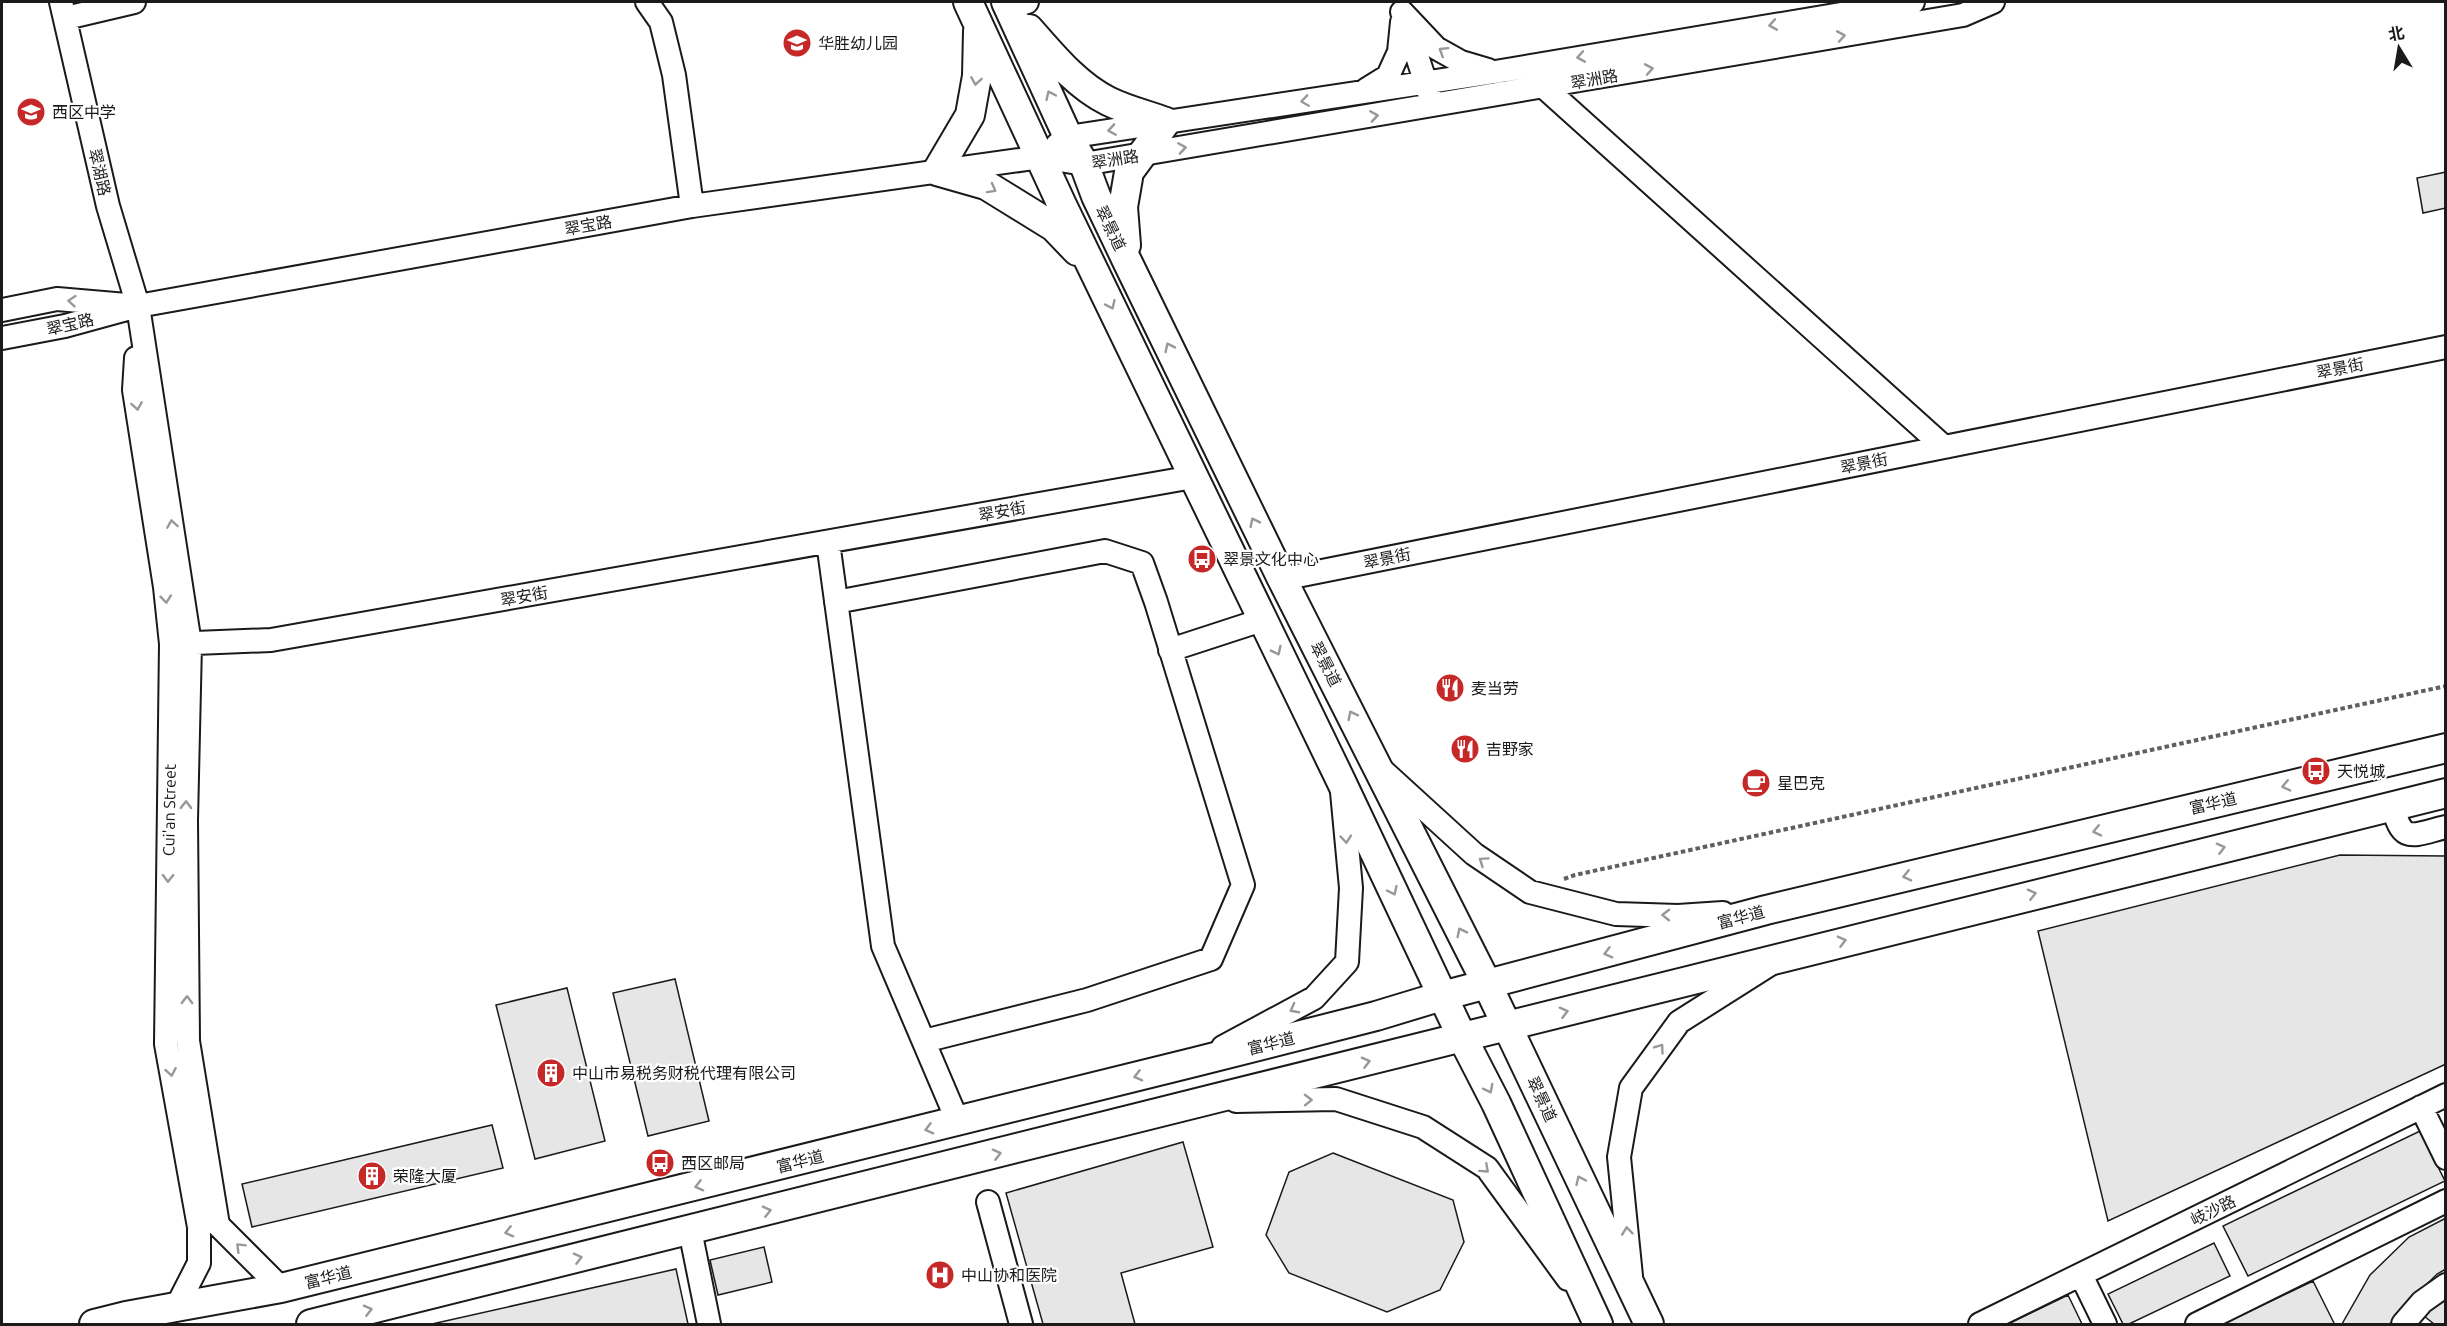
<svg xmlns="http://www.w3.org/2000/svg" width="2447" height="1326" font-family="Ubuntu,'Noto Sans SC',sans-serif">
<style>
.building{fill:#e6e6e6;stroke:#1a1a1a;stroke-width:1.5}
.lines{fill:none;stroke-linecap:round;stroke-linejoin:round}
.minor-casing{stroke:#1a1a1a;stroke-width:26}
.major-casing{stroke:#1a1a1a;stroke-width:32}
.path{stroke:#5f5f5f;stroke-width:4;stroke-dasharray:4.5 3;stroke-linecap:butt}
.minor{stroke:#fff;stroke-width:22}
.major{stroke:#fff;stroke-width:28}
.oneway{stroke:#989898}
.labels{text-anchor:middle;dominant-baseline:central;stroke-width:4.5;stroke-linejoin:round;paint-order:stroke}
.poi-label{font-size:16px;fill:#1a1a1a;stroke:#fff;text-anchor:start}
.street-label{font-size:16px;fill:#1a1a1a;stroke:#fff}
</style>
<rect width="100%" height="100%" fill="#fff"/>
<path class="building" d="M 2446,172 L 2446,208 L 2423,213 L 2417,178 Z
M 2340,855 L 2446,856 L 2446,1064 L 2108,1221 L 2038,931 Z
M 675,979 L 709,1121 L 648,1136 L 613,993 Z
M 567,988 L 605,1141 L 535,1159 L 496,1005 Z
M 492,1125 L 503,1168 L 252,1227 L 242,1184 Z
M 2420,1131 L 2445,1181 L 2248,1276 L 2223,1226 Z
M 1183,1142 L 1213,1247 L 1121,1273 L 1135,1324 L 1043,1324 L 1006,1193 Z
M 1333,1153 L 1453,1200 L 1464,1242 L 1440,1290 L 1387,1312 L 1289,1273 L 1266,1235 L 1289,1172 Z
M 2446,1218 L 2446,1269 L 2437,1274 L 2397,1314 L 2390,1324 L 2342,1324 L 2370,1275 L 2409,1237 Z
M 2214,1243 L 2230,1276 L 2129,1324 L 2123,1324 L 2108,1294 Z
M 764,1247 L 772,1282 L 718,1295 L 710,1260 Z
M 676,1269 L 688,1324 L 432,1324 Z
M 2313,1281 L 2334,1323 L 2331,1324 L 2223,1324 Z
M 2068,1295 L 2082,1324 L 2008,1324 Z
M 2441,1296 L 2446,1300 L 2446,1324 L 2434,1324 L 2424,1316 Z"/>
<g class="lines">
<g class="minor-casing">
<path id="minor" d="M 61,2 L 108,206 L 138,306 L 190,644 L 186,820 L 188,1041 L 218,1225 L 281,1288
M 647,2 L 661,22 L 674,75 L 692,206
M 1009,8 L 1027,2
M 1402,12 L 1436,48 L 1461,62 L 1488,70
M 66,18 L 134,2
M 1405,19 L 1430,96
M 1544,87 L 1944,447
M 1367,89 L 1388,76 L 1399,52 L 1402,22
M 1057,145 L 1068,137 L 1495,72 L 1913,2
M 138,306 L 692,206 L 1041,157 L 1084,164 L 1963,15 L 1993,2
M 2,310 L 57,299 L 138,306 L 65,326 L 2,338
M 136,358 L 134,390 L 165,587 L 171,644 L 166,1044 L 199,1227 L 199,1263 L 176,1308
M 828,542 L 883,946 L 958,1122
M 1282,579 L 2446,347
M 836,602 L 1105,551 L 1142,563 L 1156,602 L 1243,885 L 1211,959 L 1087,1000 L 924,1041
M 171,644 L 271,640 L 1193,477
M 1170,650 L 1262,620
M 1383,771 L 1474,854 L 1530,892 L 1616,914 L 1678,916 L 1723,913
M 2393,806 C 2402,845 2412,835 2446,827
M 1223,1047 L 1314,998 L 1347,962 L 1351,888 L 1342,792
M 1236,1101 L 1336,1099 L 1423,1127 L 1487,1168 L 1568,1279
M 2421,1107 L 2446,1158
M 988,1202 L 1021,1324
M 690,1230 L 709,1324
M 2081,1275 L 2105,1324
M 1631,1276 L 1619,1157 L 1631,1088 L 1679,1022 L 1769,965
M 1980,1324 L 2446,1095
M 2197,1324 L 2446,1201
M 2403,1324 L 2422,1302 L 2446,1285"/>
</g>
<g class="major-casing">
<path id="major" d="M 968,2 L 1062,205 L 1341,781 L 1462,1037 L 1496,1103 L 1598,1324
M 1006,2 L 1068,137 L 1084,164 L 1096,196 L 1127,261 L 1282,579 L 1487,984 L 1649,1324
M 1029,29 C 1052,55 1076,85 1108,101 C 1126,110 1147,115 1166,122 L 1129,172 L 1123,207 L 1126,245
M 978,31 L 977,76 L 970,115 L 937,171 L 986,185 L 1054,227 L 1077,251
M 94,1324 L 126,1316 L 281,1288 L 1195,1062 L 1376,1016 L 1442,996 L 1766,910 L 2446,748
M 311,1324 C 1023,1147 1733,968 2446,793"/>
</g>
<path class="path" d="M 1564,879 L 1575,875 L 2446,686"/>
<use href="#minor" class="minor"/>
<use href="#major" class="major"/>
</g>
<defs><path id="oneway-chevron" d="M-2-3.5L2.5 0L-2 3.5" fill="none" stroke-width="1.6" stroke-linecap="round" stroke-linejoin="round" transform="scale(1.5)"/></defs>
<g class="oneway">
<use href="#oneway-chevron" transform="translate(1773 25) rotate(170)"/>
<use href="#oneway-chevron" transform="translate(1841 36) rotate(-10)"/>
<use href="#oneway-chevron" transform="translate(1443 51) rotate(-148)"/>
<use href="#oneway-chevron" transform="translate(1581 57) rotate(170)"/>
<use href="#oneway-chevron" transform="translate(1649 69) rotate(-10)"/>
<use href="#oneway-chevron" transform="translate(976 81) rotate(99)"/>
<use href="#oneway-chevron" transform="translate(1050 95) rotate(-115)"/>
<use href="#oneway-chevron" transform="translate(1305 101) rotate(172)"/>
<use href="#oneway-chevron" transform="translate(1374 116) rotate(-9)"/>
<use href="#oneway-chevron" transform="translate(1112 130) rotate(171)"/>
<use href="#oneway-chevron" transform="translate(1182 148) rotate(-9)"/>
<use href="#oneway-chevron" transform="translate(992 189) rotate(29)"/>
<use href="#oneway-chevron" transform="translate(72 301) rotate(-175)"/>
<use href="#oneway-chevron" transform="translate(1111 305) rotate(65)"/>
<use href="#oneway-chevron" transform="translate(1169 347) rotate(-116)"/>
<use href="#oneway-chevron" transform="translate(137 406) rotate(81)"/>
<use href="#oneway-chevron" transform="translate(1254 522) rotate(-116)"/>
<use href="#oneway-chevron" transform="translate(172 524) rotate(-99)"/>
<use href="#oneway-chevron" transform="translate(166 599) rotate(84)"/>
<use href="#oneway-chevron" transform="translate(1277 651) rotate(64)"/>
<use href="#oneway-chevron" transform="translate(1352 715) rotate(-117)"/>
<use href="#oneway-chevron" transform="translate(2286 786) rotate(167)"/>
<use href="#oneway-chevron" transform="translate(186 805) rotate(-89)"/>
<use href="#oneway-chevron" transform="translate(2097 831) rotate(167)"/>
<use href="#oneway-chevron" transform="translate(1346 839) rotate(85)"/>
<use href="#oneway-chevron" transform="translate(2221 848) rotate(-14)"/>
<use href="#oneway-chevron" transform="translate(1483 861) rotate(-146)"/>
<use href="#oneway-chevron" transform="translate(1907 876) rotate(167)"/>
<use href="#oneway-chevron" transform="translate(168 878) rotate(91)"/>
<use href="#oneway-chevron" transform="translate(1393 891) rotate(65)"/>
<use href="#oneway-chevron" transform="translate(2032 894) rotate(-14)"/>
<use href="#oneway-chevron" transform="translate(1666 915) rotate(-179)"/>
<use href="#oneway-chevron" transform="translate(1461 932) rotate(-116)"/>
<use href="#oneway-chevron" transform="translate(1842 941) rotate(-14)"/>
<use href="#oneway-chevron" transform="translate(1608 953) rotate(165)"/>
<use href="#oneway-chevron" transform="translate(187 1000) rotate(-90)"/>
<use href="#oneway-chevron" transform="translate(1294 1009) rotate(152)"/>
<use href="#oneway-chevron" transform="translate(1564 1012) rotate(-15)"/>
<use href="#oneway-chevron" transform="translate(1660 1048) rotate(-54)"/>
<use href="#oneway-chevron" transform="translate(1366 1062) rotate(-14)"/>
<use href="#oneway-chevron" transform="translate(171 1072) rotate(80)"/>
<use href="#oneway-chevron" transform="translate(1138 1076) rotate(166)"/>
<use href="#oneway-chevron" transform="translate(1489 1089) rotate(63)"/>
<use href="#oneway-chevron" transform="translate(1308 1100) rotate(-1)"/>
<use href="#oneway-chevron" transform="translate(929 1129) rotate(166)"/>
<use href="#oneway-chevron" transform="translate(997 1154) rotate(-14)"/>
<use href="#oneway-chevron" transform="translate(1485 1169) rotate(42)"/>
<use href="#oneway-chevron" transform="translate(1580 1180) rotate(-115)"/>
<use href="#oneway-chevron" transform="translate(699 1186) rotate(166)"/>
<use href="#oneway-chevron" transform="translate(767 1211) rotate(-14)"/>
<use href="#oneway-chevron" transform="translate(1627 1231) rotate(-96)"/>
<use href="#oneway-chevron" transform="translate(509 1232) rotate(166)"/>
<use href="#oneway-chevron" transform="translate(240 1247) rotate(-135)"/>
<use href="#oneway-chevron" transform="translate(578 1258) rotate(-14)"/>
<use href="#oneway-chevron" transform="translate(368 1310) rotate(-14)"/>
</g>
<defs>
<g id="school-disc" transform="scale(1.5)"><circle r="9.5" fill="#c62828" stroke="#fff"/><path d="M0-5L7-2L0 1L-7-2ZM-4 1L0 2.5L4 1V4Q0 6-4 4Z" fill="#fff"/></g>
<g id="bus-disc" transform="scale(1.5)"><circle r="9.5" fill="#c62828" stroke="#fff"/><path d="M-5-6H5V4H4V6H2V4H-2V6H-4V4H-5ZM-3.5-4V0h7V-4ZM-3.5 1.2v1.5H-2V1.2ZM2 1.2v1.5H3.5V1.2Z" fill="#fff"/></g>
<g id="restaurant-disc" transform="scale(1.5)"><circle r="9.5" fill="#c62828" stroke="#fff"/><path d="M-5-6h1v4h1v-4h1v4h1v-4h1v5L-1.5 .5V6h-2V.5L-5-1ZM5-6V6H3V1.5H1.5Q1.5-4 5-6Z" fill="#fff"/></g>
<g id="cafe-disc" transform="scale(1.5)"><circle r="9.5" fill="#c62828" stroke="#fff"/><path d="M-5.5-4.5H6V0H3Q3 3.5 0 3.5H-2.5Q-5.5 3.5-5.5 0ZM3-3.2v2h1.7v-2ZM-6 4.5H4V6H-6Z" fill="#fff"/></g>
<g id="building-disc" transform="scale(1.5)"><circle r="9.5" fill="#c62828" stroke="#fff"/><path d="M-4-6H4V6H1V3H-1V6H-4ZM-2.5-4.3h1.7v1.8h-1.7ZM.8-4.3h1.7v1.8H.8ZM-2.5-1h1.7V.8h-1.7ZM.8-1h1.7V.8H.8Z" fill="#fff"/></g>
<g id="hospital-disc" transform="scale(1.5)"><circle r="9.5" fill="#c62828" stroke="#fff"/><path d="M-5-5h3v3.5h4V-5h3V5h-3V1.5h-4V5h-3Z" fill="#fff"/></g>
</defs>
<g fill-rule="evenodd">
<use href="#school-disc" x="797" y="43"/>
<use href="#school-disc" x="31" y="112"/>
<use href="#bus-disc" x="1202" y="559"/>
<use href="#restaurant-disc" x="1450" y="688"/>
<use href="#restaurant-disc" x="1465" y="749"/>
<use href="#bus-disc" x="2316" y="771"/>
<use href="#cafe-disc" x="1756" y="783"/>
<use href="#building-disc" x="551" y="1073"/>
<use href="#bus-disc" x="660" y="1163"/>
<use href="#building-disc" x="372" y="1176"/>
<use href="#hospital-disc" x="940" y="1275"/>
</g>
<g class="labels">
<g class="poi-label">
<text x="818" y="43">华胜幼儿园</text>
<text x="52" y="112">西区中学</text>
<text x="1223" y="559">翠景文化中心</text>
<text x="1471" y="688">麦当劳</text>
<text x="1486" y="749">吉野家</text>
<text x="2337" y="771">天悦城</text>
<text x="1777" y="783">星巴克</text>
<text x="572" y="1073">中山市易税务财税代理有限公司</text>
<text x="681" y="1163">西区邮局</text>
<text x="393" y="1176">荣隆大厦</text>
<text x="961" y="1275">中山协和医院</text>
</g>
<g class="street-label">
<text transform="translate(1594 79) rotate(-10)">翠洲路</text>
<text transform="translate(1115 159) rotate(-9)">翠洲路</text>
<text transform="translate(100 172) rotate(77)">翠湖路</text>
<text transform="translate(588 225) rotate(-10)">翠宝路</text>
<text transform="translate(1111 228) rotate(64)">翠景道</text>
<text transform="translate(70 324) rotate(-13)">翠宝路</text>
<text transform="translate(2340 368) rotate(-11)">翠景街</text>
<text transform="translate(1864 463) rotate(-11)">翠景街</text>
<text transform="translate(1002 511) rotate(-10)">翠安街</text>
<text transform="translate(1387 558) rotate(-11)">翠景街</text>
<text transform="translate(524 596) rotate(-10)">翠安街</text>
<text transform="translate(1326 664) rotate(63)">翠景道</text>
<text transform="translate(2213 803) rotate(-13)">富华道</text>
<text transform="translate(169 810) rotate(-89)">Cui'an Street</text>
<text transform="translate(1741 917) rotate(-15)">富华道</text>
<text transform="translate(1271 1043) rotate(-14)">富华道</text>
<text transform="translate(1542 1099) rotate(65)">翠景道</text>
<text transform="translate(800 1161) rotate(-14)">富华道</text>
<text transform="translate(2213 1210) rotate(-26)">岐沙路</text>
<text transform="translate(328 1277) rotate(-14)">富华道</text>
</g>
</g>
<rect width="2447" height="1326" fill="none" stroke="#1a1a1a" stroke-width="6"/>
<g transform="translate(2399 48) rotate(349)" stroke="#ffffff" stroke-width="4.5" paint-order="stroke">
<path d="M0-4.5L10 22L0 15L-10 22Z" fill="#1a1a1a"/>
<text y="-9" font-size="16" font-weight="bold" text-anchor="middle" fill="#1a1a1a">北</text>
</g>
</svg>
